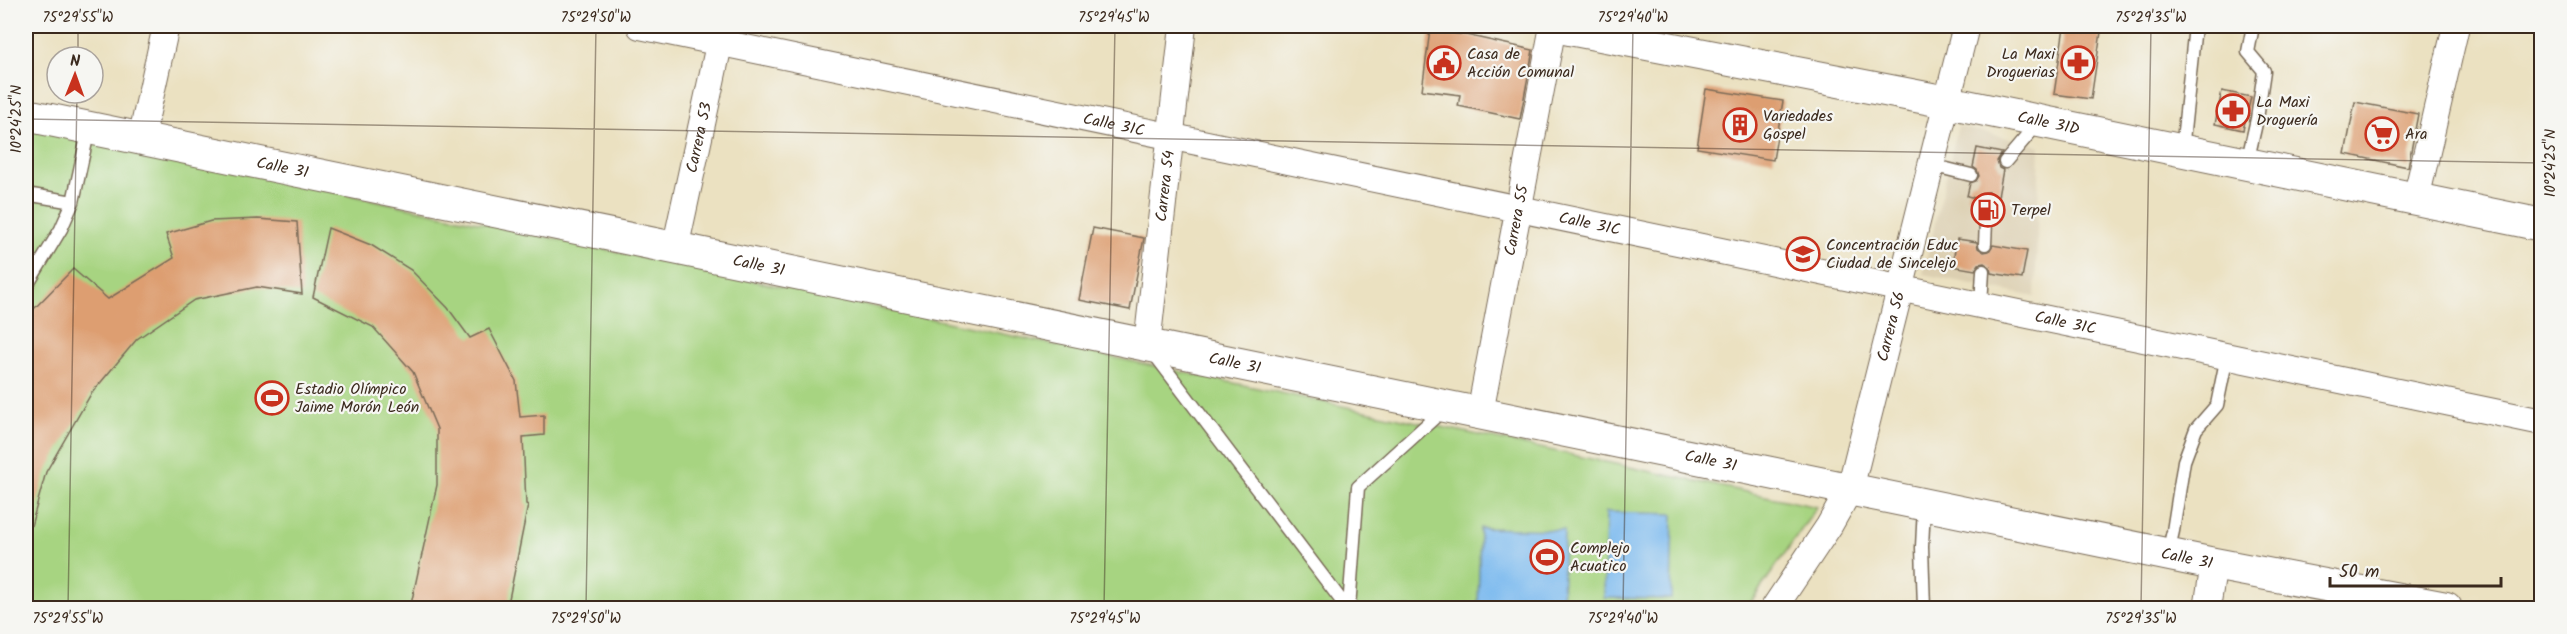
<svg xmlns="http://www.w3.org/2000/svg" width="2567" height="634" font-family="Kalam,sans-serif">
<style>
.built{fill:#dccfb1}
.green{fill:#a7d481;stroke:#717f50;stroke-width:1.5}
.water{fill:#7cbaef;stroke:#5c7286;stroke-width:1.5}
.building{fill:#dd9e71}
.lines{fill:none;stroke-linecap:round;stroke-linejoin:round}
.service-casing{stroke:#796a57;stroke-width:15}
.minor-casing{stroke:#796a57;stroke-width:28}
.tertiary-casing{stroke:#796a57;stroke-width:34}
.service{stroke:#fff;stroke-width:12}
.minor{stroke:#fff;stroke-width:26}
.tertiary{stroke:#fff;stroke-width:32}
.ticks{fill:none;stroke:#3b2a1e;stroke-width:1.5;stroke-opacity:0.45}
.labels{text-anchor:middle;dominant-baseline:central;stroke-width:4.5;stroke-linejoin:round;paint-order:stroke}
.poi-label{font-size:16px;fill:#3b2a1e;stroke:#f6f6f2;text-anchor:start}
.street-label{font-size:16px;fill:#3b2a1e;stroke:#f6f6f2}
.neatline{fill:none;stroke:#3b2a1e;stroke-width:2}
.ticks-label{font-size:15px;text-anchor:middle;fill:#3b2a1e}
</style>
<rect width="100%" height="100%" fill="#f6f6f2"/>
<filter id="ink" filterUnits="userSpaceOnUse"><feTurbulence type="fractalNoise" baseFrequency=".0167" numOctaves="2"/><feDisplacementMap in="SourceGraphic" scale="12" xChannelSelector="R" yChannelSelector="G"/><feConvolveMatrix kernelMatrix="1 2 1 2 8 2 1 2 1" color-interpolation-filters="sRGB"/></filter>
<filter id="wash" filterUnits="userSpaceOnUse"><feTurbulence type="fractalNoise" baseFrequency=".008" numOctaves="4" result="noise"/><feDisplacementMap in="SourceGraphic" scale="24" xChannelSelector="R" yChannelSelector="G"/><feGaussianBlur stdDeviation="1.35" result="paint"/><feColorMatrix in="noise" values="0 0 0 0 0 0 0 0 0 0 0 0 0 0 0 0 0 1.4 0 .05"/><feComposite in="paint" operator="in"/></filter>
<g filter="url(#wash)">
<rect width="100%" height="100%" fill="#ebe1c1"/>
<path class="built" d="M 1958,126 L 2040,146 L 2035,297 L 1923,274 Z"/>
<path class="green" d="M 26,126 L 1817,507 L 1747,608 L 26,608 Z"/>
<path class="water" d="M 1606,512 L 1673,514 L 1671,599 L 1604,598 Z
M 1480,528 L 1564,530 L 1562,608 L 1478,608 Z"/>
<g id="blocks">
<path class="building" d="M 2064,27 L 2101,32 L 2091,99 L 2054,94 Z
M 1430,30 L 1466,35 L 1533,50 L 1520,119 L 1458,106 L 1460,95 L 1422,90 Z
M 1706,89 L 1783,101 L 1773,160 L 1697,148 Z
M 2222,91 L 2251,97 L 2243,130 L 2215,124 Z
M 2355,102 L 2418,114 L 2408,167 L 2345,154 Z
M 1977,148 L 2002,153 L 1997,161 L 1999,168 L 2003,170 L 1997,202 L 1994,196 L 1988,192 L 1983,193 L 1979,199 L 1967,196 L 1970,183 L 1976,181 L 1979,176 L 1977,170 L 1973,167 Z
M 258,219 L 297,222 L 302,294 L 257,287 L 194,300 L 137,339 L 91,394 L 46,472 L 31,526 L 26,525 L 26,317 L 73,269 L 108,299 L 174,258 L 166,234 L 211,221 Z
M 328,228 L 371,245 L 411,270 L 448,308 L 470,338 L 489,329 L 516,381 L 520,417 L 544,415 L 544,435 L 523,437 L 526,504 L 528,505 L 507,609 L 410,609 L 437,485 L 437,429 L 413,372 L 373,327 L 313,297 Z
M 1093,228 L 1144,238 L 1130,310 L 1079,300 Z
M 1957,239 L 1977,242 L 1978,248 L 1984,252 L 1989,251 L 1993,245 L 2027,251 L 2022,278 L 1991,273 L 1990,267 L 1984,263 L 1979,264 L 1975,270 L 1952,266 Z"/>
</g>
</g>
<g filter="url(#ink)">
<use href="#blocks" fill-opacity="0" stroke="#796a57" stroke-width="1.5"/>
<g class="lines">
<g class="service-casing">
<path id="service" d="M 2182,150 L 2195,26
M 2005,162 L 2039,122
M 2247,163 L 2257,119 L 2264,71 L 2248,52 L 2253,26
M 1931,165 L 1971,175
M 26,194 L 73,202 L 89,128
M 1985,244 L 1987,200
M 26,287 L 61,229 L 73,202
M 1981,305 L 1983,271
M 1152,351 L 1347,608
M 2168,553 L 2173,531 L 2184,461 L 2196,429 L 2217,405 L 2227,356
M 1349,608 L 1358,487 L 1443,410
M 1924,608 L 1922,547 L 1924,506"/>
</g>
<g class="minor-casing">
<g id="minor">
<path id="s1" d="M 640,26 L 2542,422"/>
<path d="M 141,139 L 166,26"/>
<path d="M 2416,199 L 2456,26"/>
<path id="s2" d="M 675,249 L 723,26"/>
<path id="s3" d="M 1147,345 L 1183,26"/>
<path id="s4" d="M 1480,413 L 1553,26"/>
<path id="s5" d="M 1774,608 L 1829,526 L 1850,489 L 1966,26"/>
<path d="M 2207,608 L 2214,564"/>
</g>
</g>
<g class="tertiary-casing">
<g id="tertiary">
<path id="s6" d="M 1554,26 L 1947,102 L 2542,225"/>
<path id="s7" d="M 26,115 L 2214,564 L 2446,608"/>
</g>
</g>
<use href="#service" class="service"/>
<use href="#minor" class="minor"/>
<use href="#tertiary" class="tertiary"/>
</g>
</g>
<path class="ticks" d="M 78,57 L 78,26M 26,119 L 2542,163M 68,608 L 77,93M 586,608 L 596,26M 1104,608 L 1115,26M 1623,608 L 1633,26M 2141,608 L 2151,26"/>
<defs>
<g id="civic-ring" transform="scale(1.725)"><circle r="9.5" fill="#f6f6f2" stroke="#c8321e" stroke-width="1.5"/><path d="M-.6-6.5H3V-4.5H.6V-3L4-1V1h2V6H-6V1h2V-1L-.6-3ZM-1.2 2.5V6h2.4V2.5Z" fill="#c8321e"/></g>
<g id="pharmacy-ring" transform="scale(1.725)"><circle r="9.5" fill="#f6f6f2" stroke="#c8321e" stroke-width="1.5"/><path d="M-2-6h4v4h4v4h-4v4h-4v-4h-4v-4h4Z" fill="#c8321e"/></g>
<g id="building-ring" transform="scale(1.725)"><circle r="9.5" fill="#f6f6f2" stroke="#c8321e" stroke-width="1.5"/><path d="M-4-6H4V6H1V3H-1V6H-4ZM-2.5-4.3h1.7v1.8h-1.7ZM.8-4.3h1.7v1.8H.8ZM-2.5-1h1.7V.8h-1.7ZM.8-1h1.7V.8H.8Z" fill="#c8321e"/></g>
<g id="supermarket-ring" transform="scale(1.725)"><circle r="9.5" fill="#f6f6f2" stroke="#c8321e" stroke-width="1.5"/><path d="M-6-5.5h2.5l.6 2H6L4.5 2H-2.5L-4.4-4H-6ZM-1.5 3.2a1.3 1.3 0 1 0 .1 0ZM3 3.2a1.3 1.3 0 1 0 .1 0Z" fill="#c8321e"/></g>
<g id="fuel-ring" transform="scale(1.725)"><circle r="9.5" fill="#f6f6f2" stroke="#c8321e" stroke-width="1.5"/><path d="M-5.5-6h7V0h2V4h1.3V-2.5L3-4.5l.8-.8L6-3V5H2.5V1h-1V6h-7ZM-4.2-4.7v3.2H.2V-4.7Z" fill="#c8321e"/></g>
<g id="school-ring" transform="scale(1.725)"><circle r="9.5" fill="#f6f6f2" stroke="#c8321e" stroke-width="1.5"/><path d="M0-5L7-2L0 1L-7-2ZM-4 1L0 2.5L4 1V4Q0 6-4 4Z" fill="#c8321e"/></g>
<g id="stadium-ring" transform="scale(1.725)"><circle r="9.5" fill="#f6f6f2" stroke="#c8321e" stroke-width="1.5"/><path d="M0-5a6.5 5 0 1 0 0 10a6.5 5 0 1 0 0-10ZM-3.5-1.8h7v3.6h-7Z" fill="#c8321e"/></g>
</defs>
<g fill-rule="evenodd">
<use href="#civic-ring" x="1444" y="63"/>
<use href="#pharmacy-ring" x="2078" y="63"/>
<use href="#pharmacy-ring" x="2233" y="111"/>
<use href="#building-ring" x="1740" y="125"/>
<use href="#supermarket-ring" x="2382" y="134"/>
<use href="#fuel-ring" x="1988" y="210"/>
<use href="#school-ring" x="1803" y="254"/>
<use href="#stadium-ring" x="272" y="398"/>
<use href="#stadium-ring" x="1547" y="557"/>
</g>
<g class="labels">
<g class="poi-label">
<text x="1467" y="54">Casa de<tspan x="1467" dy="18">Acción Comunal</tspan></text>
<text x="2055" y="54" text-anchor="end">La Maxi<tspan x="2055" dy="18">Droguerias</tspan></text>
<text x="2256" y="102">La Maxi<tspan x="2256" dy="18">Droguería</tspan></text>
<text x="1763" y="116">Variedades<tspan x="1763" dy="18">Gospel</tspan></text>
<text x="2405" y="134">Ara</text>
<text x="2011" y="210">Terpel</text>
<text x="1826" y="245">Concentración Educ<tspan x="1826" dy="18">Ciudad de Sincelejo</tspan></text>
<text x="295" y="389">Estadio Olímpico<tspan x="295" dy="18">Jaime Morón León</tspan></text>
<text x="1570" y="548">Complejo<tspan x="1570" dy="18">Acuatico</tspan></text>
</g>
<g class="street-label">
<text stroke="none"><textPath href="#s6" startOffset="504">Calle 31D</textPath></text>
<text stroke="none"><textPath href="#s1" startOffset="484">Calle 31C</textPath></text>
<text stroke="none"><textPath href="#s2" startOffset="114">Carrera 53</textPath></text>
<text stroke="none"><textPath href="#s7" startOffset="262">Calle 31</textPath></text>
<text stroke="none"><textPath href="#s3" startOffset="160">Carrera 54</textPath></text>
<text stroke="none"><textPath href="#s4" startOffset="196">Carrera 55</textPath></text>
<text stroke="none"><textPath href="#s1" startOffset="970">Calle 31C</textPath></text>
<text stroke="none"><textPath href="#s7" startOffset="748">Calle 31</textPath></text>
<text stroke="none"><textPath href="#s1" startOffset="1456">Calle 31C</textPath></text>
<text stroke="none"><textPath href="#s5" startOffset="309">Carrera 56</textPath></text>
<text stroke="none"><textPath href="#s7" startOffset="1234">Calle 31</textPath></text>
<text stroke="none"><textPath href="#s7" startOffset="1720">Calle 31</textPath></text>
<text stroke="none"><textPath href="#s7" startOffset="2206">Calle 31</textPath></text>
</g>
</g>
<rect width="2567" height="634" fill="none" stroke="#f6f6f2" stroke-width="66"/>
<g transform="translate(75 75) rotate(1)"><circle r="28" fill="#f6f6f2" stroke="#aba49d" stroke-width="1.5"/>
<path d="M0-4.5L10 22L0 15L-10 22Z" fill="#c8321e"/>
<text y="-9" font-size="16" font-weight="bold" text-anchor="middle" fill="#3b2a1e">N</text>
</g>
<path d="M2330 577v9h171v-9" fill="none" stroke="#3b2a1e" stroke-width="3"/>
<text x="2339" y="577" font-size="18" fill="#3b2a1e" stroke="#f6f6f2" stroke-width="4.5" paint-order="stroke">50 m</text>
<rect x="33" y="33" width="2501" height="568" class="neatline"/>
<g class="ticks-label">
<text x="78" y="22">75°29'55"W</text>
<text x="596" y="22">75°29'50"W</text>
<text x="1114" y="22">75°29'45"W</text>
<text x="1633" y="22">75°29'40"W</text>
<text x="2151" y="22">75°29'35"W</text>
<text transform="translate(16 119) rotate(-90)" y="5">10°24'25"N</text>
<text transform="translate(2550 163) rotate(-90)" y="5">10°24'25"N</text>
<text x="68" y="623">75°29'55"W</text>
<text x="586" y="623">75°29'50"W</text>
<text x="1105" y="623">75°29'45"W</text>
<text x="1623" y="623">75°29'40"W</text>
<text x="2141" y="623">75°29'35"W</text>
</g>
</svg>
